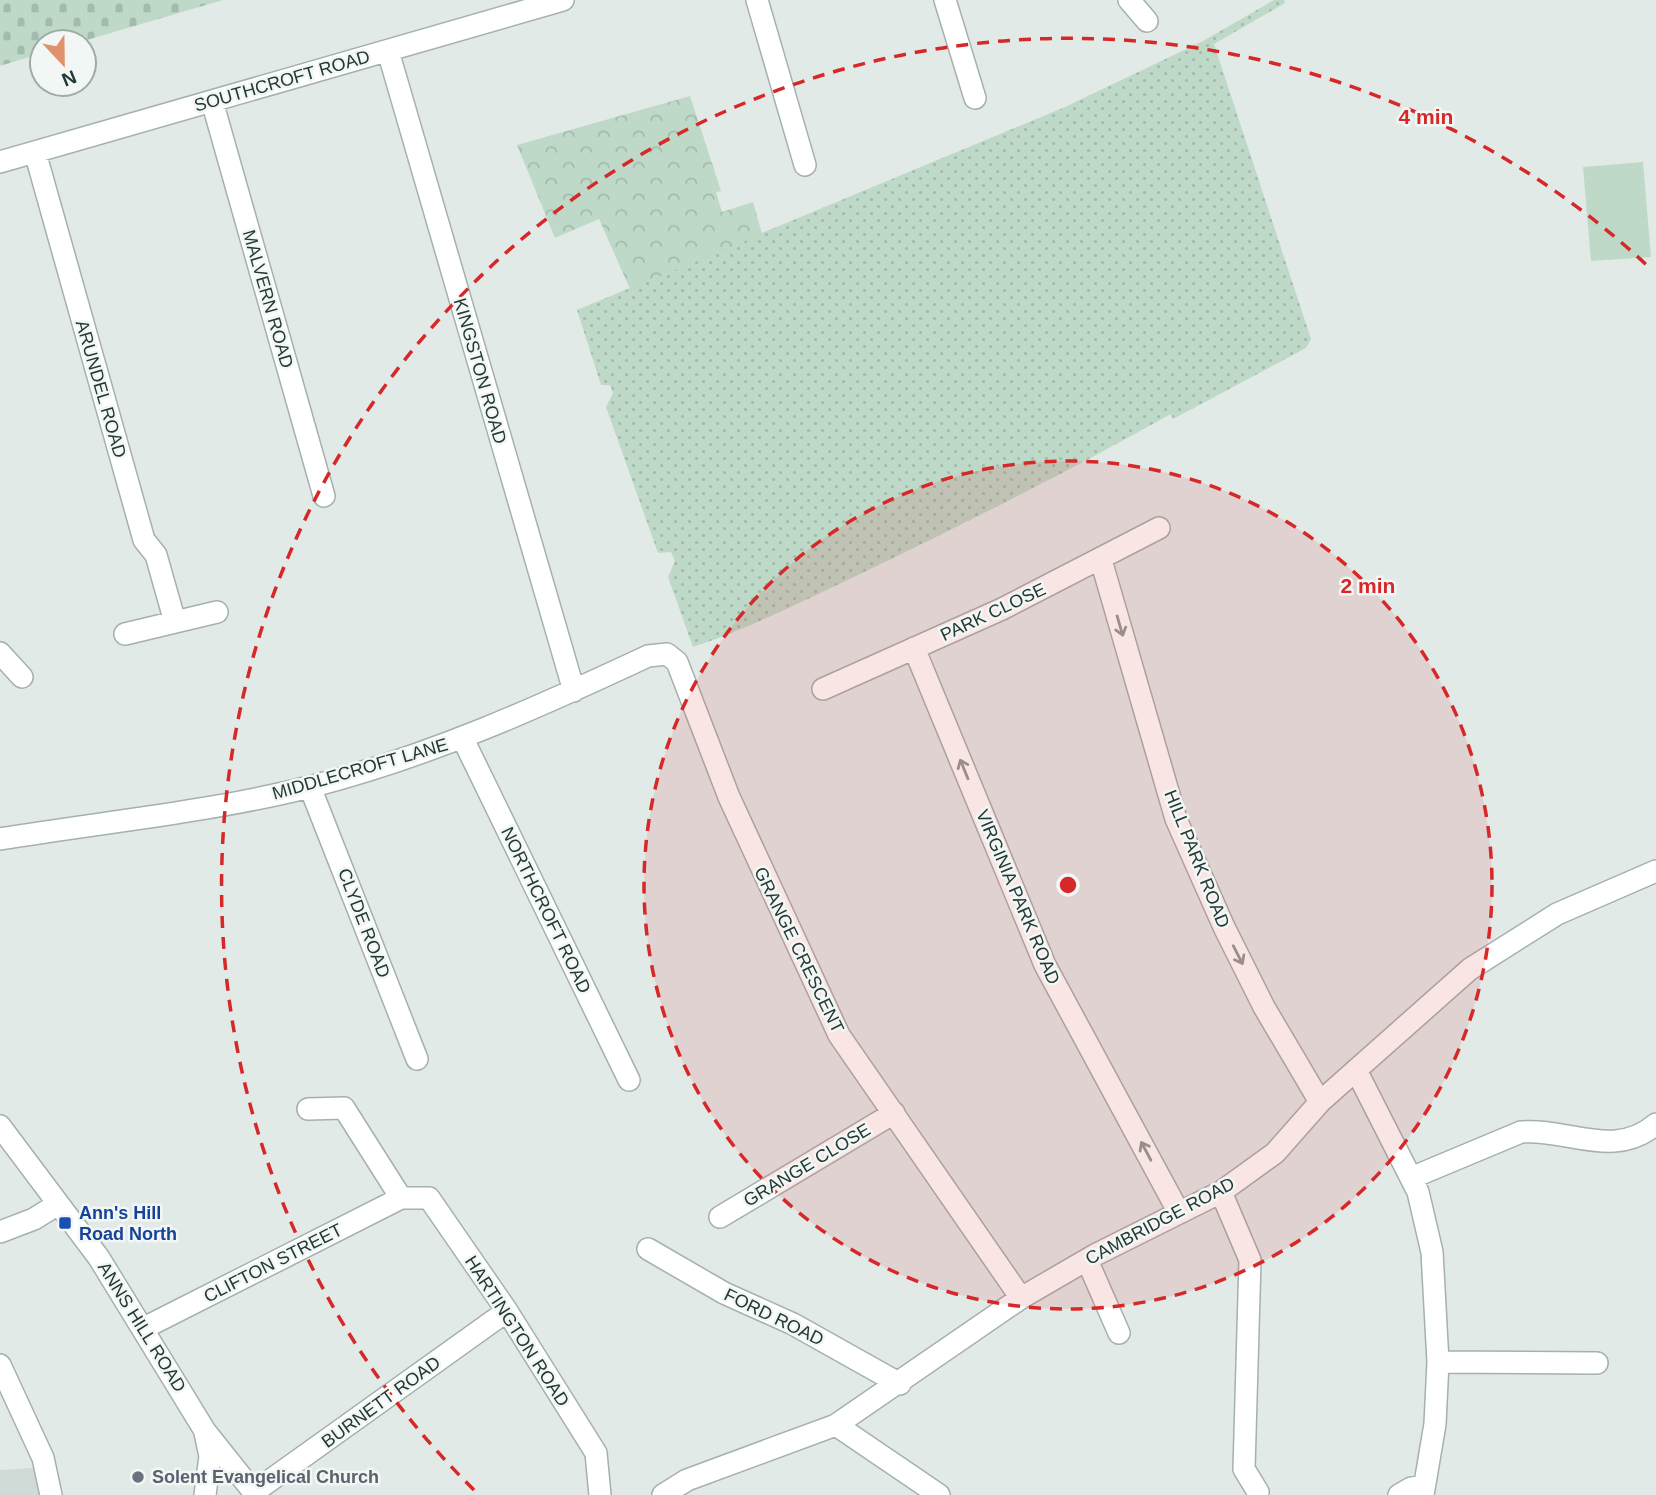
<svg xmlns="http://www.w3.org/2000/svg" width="1656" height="1495" font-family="Helvetica,sans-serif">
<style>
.built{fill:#d0dad7}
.grass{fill:url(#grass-dots)}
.forest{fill:url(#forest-crowns)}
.cemetery{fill:url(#cemetery-stones)}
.pitch{fill:#bed9c8}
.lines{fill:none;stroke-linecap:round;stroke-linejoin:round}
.minor-casing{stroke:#a5b1ae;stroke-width:24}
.minor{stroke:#fff;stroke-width:21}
.oneway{stroke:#929c9a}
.ring{fill:none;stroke:#d62828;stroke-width:3.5;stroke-dasharray:12 9}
.transit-dot{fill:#1a4fb4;stroke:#f2f7f5;stroke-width:2.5}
.worship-dot{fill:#6b7280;stroke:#f2f7f5;stroke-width:2.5}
.labels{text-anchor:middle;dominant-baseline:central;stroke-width:5;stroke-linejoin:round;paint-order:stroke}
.street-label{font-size:18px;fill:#243935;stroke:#f2f7f5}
.transit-label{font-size:18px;font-weight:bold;fill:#164399;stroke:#f2f7f5;text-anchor:start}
.worship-label{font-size:18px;font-weight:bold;fill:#5b616d;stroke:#f2f7f5;text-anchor:start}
.centre{fill:#d62828;stroke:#f2f7f5;stroke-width:3.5}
.ring-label{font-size:21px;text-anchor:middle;font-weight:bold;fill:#d62828;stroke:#f2f7f5;stroke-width:5;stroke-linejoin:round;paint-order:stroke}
</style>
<defs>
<pattern id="grass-dots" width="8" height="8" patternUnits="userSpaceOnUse" patternTransform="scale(1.75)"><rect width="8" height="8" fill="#bed9c8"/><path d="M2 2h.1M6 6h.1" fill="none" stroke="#a3bbac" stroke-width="1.8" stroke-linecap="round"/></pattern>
<pattern id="forest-crowns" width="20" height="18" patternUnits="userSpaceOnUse" patternTransform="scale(1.75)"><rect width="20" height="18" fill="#bed9c8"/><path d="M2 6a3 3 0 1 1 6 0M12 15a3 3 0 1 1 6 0" fill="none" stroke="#a3bbac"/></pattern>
<pattern id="cemetery-stones" width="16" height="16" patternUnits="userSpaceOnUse" patternTransform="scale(1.75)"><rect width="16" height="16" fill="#bed9c8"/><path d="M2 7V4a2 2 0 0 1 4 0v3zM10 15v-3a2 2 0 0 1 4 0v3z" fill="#a3bbac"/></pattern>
</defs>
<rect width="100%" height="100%" fill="#e2eae7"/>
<path class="built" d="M 33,1468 L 39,1495 L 0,1495 L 0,1470 Z"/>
<path class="grass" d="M 1274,0 L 1284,0 L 1285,3 L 1214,44 L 1311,339 L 1306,348 L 1173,419 L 1171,414 C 1076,467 980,516 883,563 C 820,593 758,625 693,647 L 668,577 L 675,561 L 671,552 L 658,553 L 606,407 L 613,393 L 610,385 L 601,385 L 577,310 L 1065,107 L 1203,41 Z"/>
<path class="forest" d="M 690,96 L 721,191 L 716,192 L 722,212 L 753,202 L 762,234 L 630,289 L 599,219 L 555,238 L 517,145 Z"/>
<path class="cemetery" d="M 0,0 L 223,0 L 80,42 L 42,42 L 42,53 L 0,66 Z"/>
<path class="pitch" d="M 1643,162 L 1651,257 L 1591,261 L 1583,167 Z"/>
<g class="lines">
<g class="minor-casing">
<path id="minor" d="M 757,0 L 805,165
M 945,0 L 975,98
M 1129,0 L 1147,21
M 388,51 L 574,691
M 212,101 L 324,496
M 35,152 L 144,540 L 156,555 L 175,622
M 0,162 L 563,0
M 1101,560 L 1176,819 L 1224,927 L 1264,1007 L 1320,1102
M 125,634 L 217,612
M 914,648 L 1045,965 L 1178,1211
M 0,653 L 22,677
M 823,689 L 1002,609 L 1159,528
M 463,739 L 629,1080
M 310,787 L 417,1059
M 0,839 C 104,822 211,812 313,786 C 430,756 539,707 648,656 L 667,654 L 677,662 L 729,797 L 839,1035 L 1021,1298
M 1356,1070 L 1418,1192 L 1432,1252 L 1438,1362 L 1435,1424 L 1423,1495
M 308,1109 L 344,1108 L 401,1198
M 0,1126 L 99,1258 L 205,1431 L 256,1495
M 1411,1178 L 1521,1132 C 1569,1128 1614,1160 1656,1124
M 1221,1192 L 1250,1260 L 1244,1469 L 1258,1492
M 720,1217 L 894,1113
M 0,1232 L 34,1219 L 58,1204
M 648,1249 L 724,1293 L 793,1324 L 900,1384
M 1087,1260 L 1119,1333
M 144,1328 L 401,1198 L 429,1198 L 507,1311 L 596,1453 L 600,1495
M 1438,1362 L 1597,1363
M 0,1365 L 43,1458 L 51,1495
M 836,1425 L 939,1495
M 254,1492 L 507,1311
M 205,1495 L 210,1456 L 205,1433
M 663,1495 L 687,1480 L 836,1425 L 1021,1298 L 1095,1255 L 1221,1192 L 1275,1153 L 1320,1102 L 1470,969 L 1557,914 L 1656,871
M 1399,1495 L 1411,1488 L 1423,1486"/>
</g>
<use href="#minor" class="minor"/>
</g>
<defs><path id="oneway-shaft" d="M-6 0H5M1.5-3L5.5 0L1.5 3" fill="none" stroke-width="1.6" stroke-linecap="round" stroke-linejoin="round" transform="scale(1.75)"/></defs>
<g class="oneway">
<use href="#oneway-shaft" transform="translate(1120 626) rotate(74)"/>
<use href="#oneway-shaft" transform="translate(964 769) rotate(-112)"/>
<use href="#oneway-shaft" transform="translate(1238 955) rotate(63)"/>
<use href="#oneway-shaft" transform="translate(1146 1151) rotate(-118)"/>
</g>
<circle cx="1068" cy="885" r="424" fill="#d62828" fill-opacity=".12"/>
<g class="ring">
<circle cx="1068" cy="885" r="424"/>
<path d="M474 1490A848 848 0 0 1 1652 270"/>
</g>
<rect class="transit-dot" x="58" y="1216" width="14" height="14" rx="3.5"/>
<circle class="worship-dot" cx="138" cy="1477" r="7"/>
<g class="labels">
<g class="street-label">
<text transform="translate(282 81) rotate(-16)">SOUTHCROFT ROAD</text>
<text transform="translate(268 299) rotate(74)">MALVERN ROAD</text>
<text transform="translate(480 371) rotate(74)">KINGSTON ROAD</text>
<text transform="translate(101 389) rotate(74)">ARUNDEL ROAD</text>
<text transform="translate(993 612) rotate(-25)">PARK CLOSE</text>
<text transform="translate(360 769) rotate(-16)">MIDDLECROFT LANE</text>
<text transform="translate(1197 859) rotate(68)">HILL PARK ROAD</text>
<text transform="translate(1018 897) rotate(67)">VIRGINIA PARK ROAD</text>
<text transform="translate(546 910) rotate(64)">NORTHCROFT ROAD</text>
<text transform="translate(364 923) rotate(69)">CLYDE ROAD</text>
<text transform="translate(799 950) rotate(64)">GRANGE CRESCENT</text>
<text transform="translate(807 1165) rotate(-31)">GRANGE CLOSE</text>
<text transform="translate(1160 1221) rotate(-28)">CAMBRIDGE ROAD</text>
<text transform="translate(273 1263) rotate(-27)">CLIFTON STREET</text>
<text transform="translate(774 1317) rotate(26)">FORD ROAD</text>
<text transform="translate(142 1327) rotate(58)">ANNS HILL ROAD</text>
<text transform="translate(517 1331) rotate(57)">HARTINGTON ROAD</text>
<text transform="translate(381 1402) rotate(-36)">BURNETT ROAD</text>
</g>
<g class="transit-label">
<text x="79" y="1213">Ann's Hill<tspan x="79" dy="21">Road North</tspan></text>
</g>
<g class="worship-label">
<text x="152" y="1477">Solent Evangelical Church</text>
</g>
</g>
<circle cx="1068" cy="885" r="10" class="centre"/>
<g class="ring-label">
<text x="1426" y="124">4 min</text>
<text x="1368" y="593">2 min</text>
</g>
<g transform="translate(63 63) rotate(158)"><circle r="33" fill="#f2f7f5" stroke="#a0aba8" stroke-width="2"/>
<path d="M0-5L12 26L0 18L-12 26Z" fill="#e0926a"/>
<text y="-10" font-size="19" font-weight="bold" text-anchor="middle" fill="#243935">N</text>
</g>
</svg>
